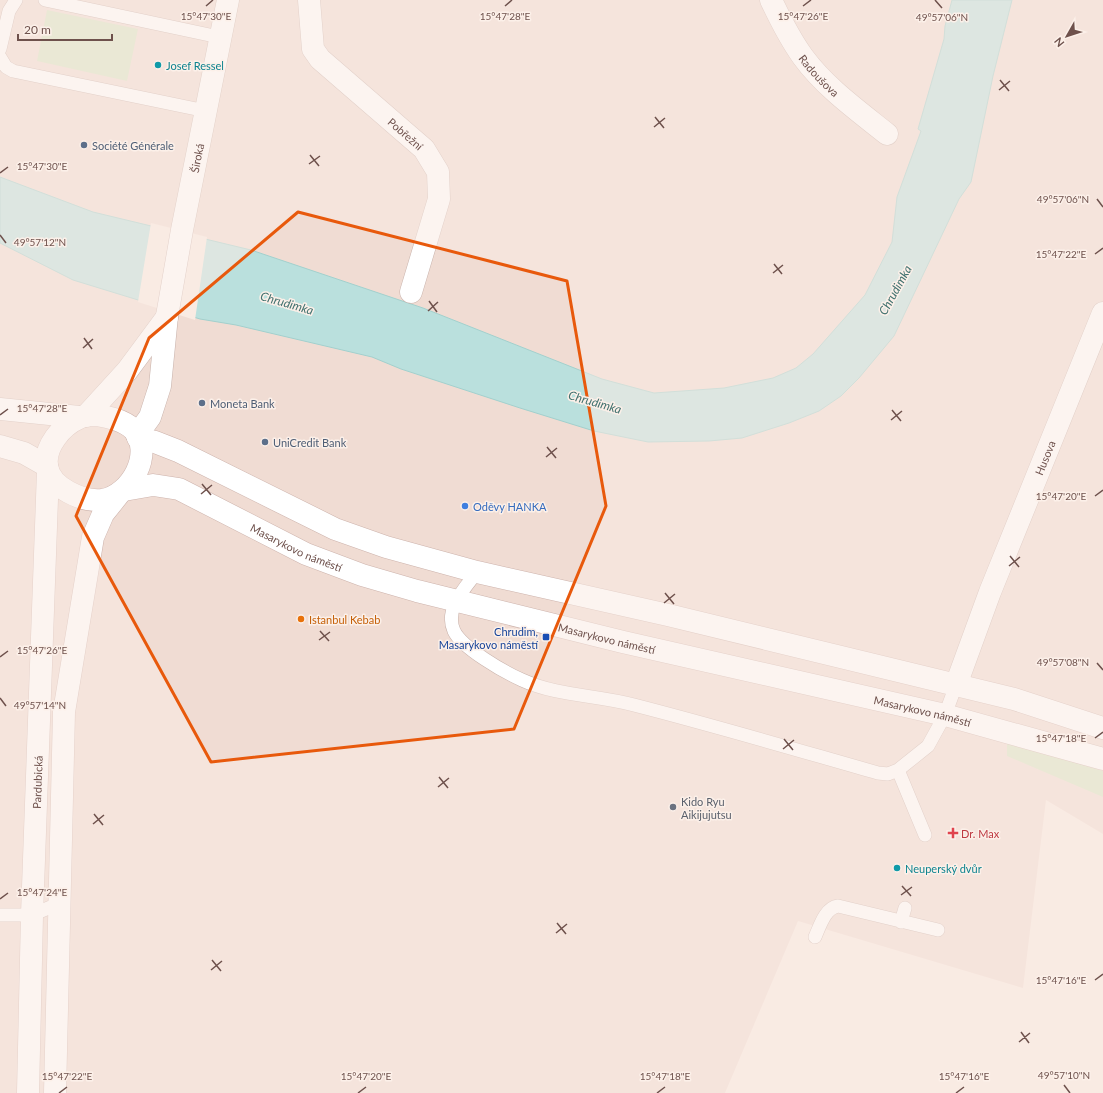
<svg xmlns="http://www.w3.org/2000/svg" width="1103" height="1093" font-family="Lato,sans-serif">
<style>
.residential{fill:#f0dcd3}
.green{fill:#d8e4c4}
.water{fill:#bae0dd;stroke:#a2d0cd}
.pier{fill:#f9ebe3}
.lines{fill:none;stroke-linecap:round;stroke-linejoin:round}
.service-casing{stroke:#c8b2ab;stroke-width:14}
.minor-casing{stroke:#c8b2ab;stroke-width:23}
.tertiary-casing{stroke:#c8b2ab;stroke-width:23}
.secondary-casing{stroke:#cdb3ac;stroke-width:23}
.service{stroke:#fff;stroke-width:13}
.minor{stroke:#fff;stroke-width:22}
.tertiary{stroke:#fff;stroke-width:22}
.secondary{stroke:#fff;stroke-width:22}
.marked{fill:none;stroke:#e8590c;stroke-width:3;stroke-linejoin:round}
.ticks{fill:none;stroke:#6e514c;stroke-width:1.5}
.culture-dot{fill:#0f9aa8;stroke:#fcf0e9;stroke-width:1.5}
.service-dot{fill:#5c6f8a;stroke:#fcf0e9;stroke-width:1.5}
.shop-dot{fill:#3f7fe0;stroke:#fcf0e9;stroke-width:1.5}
.food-dot{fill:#e8710a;stroke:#fcf0e9;stroke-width:1.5}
.transit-dot{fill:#1a4fb4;stroke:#fcf0e9;stroke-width:1.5}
.worship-dot{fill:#6b7280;stroke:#fcf0e9;stroke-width:1.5}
.health-dot{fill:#e0444e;stroke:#fcf0e9;stroke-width:1.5}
.labels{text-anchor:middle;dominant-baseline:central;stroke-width:3;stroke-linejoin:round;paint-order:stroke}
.culture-label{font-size:11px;fill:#0d838f;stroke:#fcf0e9;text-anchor:start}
.street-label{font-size:11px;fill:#6e514c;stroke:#fcf0e9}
.service-label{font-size:11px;fill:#4e5e75;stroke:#fcf0e9;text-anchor:start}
.shop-label{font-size:11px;fill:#366cbe;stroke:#fcf0e9;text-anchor:start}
.food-label{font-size:11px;fill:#c56008;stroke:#fcf0e9;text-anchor:start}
.transit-label{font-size:11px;fill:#164399;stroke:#fcf0e9;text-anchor:end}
.worship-label{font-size:11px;fill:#5b616d;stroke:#fcf0e9;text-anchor:start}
.health-label{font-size:11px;fill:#be3a42;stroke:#fcf0e9;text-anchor:start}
.water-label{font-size:12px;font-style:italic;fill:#42726f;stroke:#fcf0e9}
.ticks-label{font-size:10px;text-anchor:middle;fill:#6e514c;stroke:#fcf0e9;stroke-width:3;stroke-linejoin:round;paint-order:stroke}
</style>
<rect width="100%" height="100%" fill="#f9ebe3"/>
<path class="residential" d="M 0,0 L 1103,0 L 1103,834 L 1046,800 L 1023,988 L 798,921 L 725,1093 L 0,1093 Z"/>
<path class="green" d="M 47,10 L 138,29 L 127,81 L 37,61 Z
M 1007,741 L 1103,771 L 1103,797 L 1007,756 Z"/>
<path class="water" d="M 952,0 L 1012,0 L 993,76 L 971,182 L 959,199 L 894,336 L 859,378 L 841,396 L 819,411 L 789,423 L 742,438 L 709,441 L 648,442 L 594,431 L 520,408 L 401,369 L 372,357 L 236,325 L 200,319 L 73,280 L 0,243 L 0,177 L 93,212 L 251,250 L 423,308 L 602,379 L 654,393 L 724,388 L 773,378 L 796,368 L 813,354 L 865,295 L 892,242 L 897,197 L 921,131 L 918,129 L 944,39 L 945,26 Z"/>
<path class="pier" d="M 151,223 L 207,237 L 195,320 L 138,302 Z"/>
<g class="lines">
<g class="service-casing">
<path id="service" d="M 45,0 L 219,37
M 0,49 L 9,11 L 16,0
M 0,57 L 6,67 L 13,71 L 206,111
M 477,572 C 465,588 444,609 454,631 C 462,648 504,672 522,680 C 557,696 597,695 634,705 C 716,726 797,750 878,773 L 888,774 L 898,770 L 928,746 L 945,715 L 956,685
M 898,770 L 925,835
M 0,915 L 32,915 L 60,903
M 901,922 L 905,908
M 815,937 C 820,926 825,908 838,906 L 938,930"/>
</g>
<g class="minor-casing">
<g id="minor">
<path id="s1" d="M 309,0 L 313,49 L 320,59 L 424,149 L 438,172 L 439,199 L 411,292"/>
<path id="s2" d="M 771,0 C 780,19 790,39 803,57 C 825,87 857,110 887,134"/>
<path d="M 86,416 L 127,371 L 167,317"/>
<path id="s3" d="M 137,435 L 150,417 L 160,386 L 167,316 L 182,230 L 228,0"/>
<path id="s4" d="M 956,685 L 990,592 L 1103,313"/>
</g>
</g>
<g class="tertiary-casing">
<path id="tertiary" d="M 0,409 L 79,417
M 0,446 L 24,453 L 47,466"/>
</g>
<g class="secondary-casing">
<g id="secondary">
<path d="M 96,415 C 109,417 123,420 133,429 C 155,452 131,496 102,500 C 83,502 50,488 47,466 C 44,447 62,425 79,418 C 84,415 90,415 96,415 Z"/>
<path d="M 138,438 L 155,442 L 178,451 L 335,529 L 386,547 L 477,572 L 668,615 L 1014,699 L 1103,728"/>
<path id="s5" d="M 124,490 L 153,485 L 179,489 L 306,554 L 362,575 L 417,591 L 623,642 L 945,715 L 1103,759"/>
<path id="s6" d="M 28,1093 L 32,915 L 48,471"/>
<path d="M 55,1093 L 64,712 L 93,537 L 103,514 L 119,494"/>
</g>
</g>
<use href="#service" class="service"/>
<use href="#minor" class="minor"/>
<use href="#tertiary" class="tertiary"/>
<use href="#secondary" class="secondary"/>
</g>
<path d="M0 0H1103V1093H0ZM 298,212 L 567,281 L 606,506 L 514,729 L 211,762 L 76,516 L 149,338 Z" fill="#f9ebe3" fill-opacity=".55" fill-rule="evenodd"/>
<path class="marked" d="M 298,212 L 567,281 L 606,506 L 514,729 L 211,762 L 76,516 L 149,338 Z"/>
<path class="ticks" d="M 935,0 L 942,8M 206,6 L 213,0M 505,6 L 512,0M 803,6 L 811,0M 1000,80 L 1009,91M 999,90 L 1010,81M 655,117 L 664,128M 654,127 L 665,118M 310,155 L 319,166M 309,164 L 320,156M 0,173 L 8,167M 1097,199 L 1103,207M 0,235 L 6,243M 1095,254 L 1103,248M 774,264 L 782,274M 773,273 L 783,265M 429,301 L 437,312M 428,311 L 438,302M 84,338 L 92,349M 83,348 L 93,339M 892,410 L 901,421M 0,415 L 8,409M 891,420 L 902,411M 547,447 L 556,458M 546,457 L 557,448M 202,484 L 211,495M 201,494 L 212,485M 1095,496 L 1103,490M 1010,556 L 1019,567M 1009,566 L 1020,557M 665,593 L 674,604M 664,603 L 675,594M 320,631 L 329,641M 319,640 L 330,632M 0,657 L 8,651M 1097,663 L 1103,670M 0,698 L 6,706M 1095,738 L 1103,732M 784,739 L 793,750M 783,749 L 794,740M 439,777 L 448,788M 438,787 L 449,778M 94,814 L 103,825M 93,824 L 104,815M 902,886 L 911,896M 901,895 L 912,887M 0,899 L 8,893M 557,923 L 566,934M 556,933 L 567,924M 212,960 L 221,971M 211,970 L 222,961M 1095,980 L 1103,974M 1021,1032 L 1029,1043M 1019,1042 L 1030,1033M 1064,1085 L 1070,1093M 59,1093 L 67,1087M 358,1093 L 366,1087M 657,1093 L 665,1087M 956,1093 L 964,1087"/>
<g class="culture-dot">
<circle cx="158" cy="65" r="4"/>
<circle cx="897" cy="868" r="4"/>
</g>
<g class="service-dot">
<circle cx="84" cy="145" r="4"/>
<circle cx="202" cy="403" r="4"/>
<circle cx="265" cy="442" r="4"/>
</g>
<circle class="shop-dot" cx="465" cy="506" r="4"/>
<circle class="food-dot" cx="301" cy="619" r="4"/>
<rect class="transit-dot" x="542" y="633" width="8" height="8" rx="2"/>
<circle class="worship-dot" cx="673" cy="807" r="4"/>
<path class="health-dot" d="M951 827h4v4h4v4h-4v4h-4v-4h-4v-4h4z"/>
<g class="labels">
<g class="culture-label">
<text x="166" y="65">Josef Ressel</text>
<text x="905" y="868">Neuperský dvůr</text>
</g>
<g class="street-label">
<text stroke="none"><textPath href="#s2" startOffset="90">Radoušova</textPath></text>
<text stroke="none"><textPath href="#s1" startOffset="175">Pobřežní</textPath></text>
<text stroke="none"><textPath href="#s3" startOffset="286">Široká</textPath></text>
<text stroke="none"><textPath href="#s4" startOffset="244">Husova</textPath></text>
<text stroke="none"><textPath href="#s5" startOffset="187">Masarykovo náměstí</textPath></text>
<text stroke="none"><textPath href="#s5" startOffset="511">Masarykovo náměstí</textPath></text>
<text stroke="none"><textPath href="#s5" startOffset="835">Masarykovo náměstí</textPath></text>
<text stroke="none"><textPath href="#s6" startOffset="311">Pardubická</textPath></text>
</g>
<g class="service-label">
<text x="92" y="145">Société Générale</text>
<text x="210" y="403">Moneta Bank</text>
<text x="273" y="442">UniCredit Bank</text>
</g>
<g class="shop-label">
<text x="473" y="506">Oděvy HANKA</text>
</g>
<g class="food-label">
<text x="309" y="619">Istanbul Kebab</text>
</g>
<g class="transit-label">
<text x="538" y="631">Chrudim,<tspan x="538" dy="13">Masarykovo náměstí</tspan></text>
</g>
<g class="worship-label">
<text x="681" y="801">Kido Ryu<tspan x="681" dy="13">Aikijujutsu</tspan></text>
</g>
<g class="health-label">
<text x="961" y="833">Dr. Max</text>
</g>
<g class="water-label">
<text transform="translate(895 290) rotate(-61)">Chrudimka</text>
<text transform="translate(287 303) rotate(16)">Chrudimka</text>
<text transform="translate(595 402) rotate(16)">Chrudimka</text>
</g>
</g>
<g class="ticks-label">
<text x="206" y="20">15°47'30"E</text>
<text x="505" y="20">15°47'28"E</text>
<text x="803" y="20">15°47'26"E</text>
<text x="942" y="21">49°57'06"N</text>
<text x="42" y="170">15°47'30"E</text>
<text x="1063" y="203">49°57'06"N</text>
<text x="40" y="246">49°57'12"N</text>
<text x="1061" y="258">15°47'22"E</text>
<text x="42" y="412">15°47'28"E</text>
<text x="1061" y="500">15°47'20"E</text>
<text x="42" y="654">15°47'26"E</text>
<text x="1063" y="666">49°57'08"N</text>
<text x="40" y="709">49°57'14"N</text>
<text x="1061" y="742">15°47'18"E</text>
<text x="42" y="896">15°47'24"E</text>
<text x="1061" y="984">15°47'16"E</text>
<text x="1064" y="1079">49°57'10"N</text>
<text x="67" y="1080">15°47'22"E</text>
<text x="366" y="1080">15°47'20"E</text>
<text x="665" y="1080">15°47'18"E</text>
<text x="964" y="1080">15°47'16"E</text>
</g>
<g transform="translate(1067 36) rotate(231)" stroke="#fcf0e9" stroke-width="3" paint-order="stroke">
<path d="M0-3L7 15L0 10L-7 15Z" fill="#6e514c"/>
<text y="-6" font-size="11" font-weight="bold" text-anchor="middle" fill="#6e514c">N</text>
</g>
<path d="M18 34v6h94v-6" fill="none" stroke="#6e514c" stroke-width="2"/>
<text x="24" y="34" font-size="12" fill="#6e514c" stroke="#fcf0e9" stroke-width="3" paint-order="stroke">20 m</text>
</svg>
